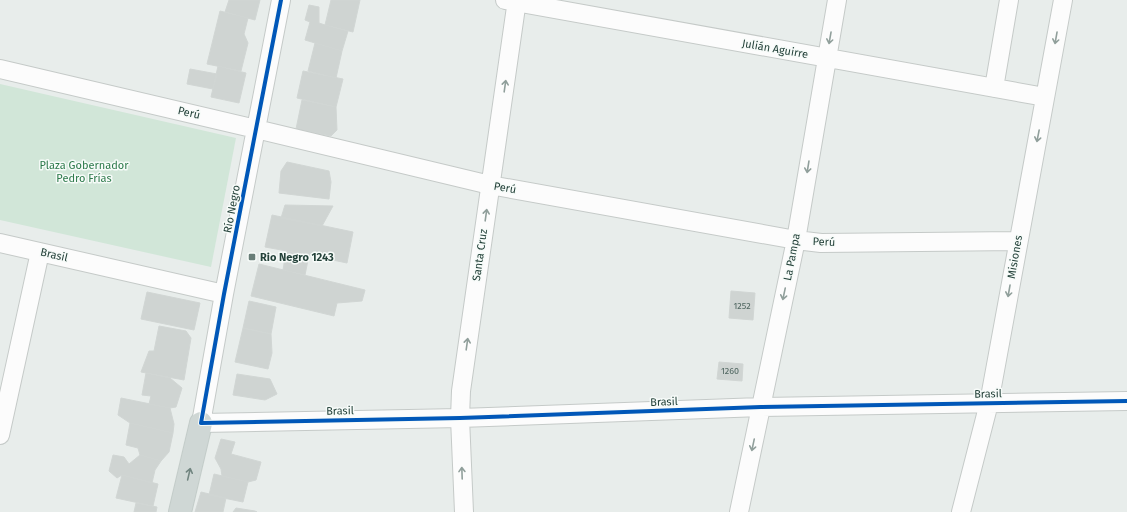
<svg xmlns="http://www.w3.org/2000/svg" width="1127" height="512" font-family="'Fira Sans',sans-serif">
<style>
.green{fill:#d1e6d8}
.building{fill:#cfd4d2;stroke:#d1d6d4}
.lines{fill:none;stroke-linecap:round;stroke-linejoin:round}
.minor-casing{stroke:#c5cac8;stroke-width:20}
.major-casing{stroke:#c3ccc9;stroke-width:24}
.minor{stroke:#fcfcfc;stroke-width:18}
.major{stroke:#cfd7d5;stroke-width:22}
.cycleway-casing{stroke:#f7fbf9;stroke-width:6}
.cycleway{stroke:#0057b8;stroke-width:4}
.oneway{stroke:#909f9b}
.oneway2{stroke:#718580}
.poi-dot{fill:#697e78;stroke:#f7fbf9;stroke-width:1.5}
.labels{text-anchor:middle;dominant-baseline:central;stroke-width:3;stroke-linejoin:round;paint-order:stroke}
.number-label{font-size:9px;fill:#506761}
.street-label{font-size:11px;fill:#24423a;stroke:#f7fbf9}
.park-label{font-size:11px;fill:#2d7a4b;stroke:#f7fbf9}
.poi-label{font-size:11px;font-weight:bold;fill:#24423a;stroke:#f7fbf9;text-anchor:start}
</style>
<rect width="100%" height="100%" fill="#e8edeb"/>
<path class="green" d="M 0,84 L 236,138 L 211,267 L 0,220 Z"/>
<path class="building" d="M 229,0 L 260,0 L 255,20 L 225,12 Z
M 331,0 L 360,0 L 353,32 L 325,25 Z
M 309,5 L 319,7 L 319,23 L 325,25 L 348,31 L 342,51 L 305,40 L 310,22 L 305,20 Z
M 220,11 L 248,18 L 244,34 L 248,43 L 241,71 L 207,64 Z
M 315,43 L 342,51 L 336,78 L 308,71 Z
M 218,66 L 246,73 L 239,103 L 211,97 Z
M 190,69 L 217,74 L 213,89 L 187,84 Z
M 303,71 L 343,79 L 336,107 L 297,98 Z
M 302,100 L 336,107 L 337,130 L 331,136 L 296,129 Z
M 287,162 L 329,171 L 331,182 L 329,199 L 279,193 L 281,171 Z
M 285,205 L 333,206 L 322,226 L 281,218 Z
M 272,215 L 353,232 L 347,263 L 309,255 L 265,247 Z
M 286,251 L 309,255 L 305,275 L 283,270 Z
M 259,264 L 365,290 L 362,301 L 337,303 L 334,316 L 251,296 Z
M 731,291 L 755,293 L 753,320 L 729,318 Z
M 147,292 L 200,303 L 194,330 L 141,319 Z
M 249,301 L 276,307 L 271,334 L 243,328 Z
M 159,326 L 186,331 L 191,338 L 184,380 L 141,372 L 149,351 L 154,351 Z
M 243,328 L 271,334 L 272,353 L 268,369 L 235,362 Z
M 719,362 L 743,364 L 742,381 L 717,379 Z
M 146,373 L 170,378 L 182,388 L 176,407 L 170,408 L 149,404 L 151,396 L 142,395 Z
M 237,374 L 270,379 L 277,394 L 265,400 L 233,395 Z
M 121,398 L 170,408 L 174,424 L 173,433 L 130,423 L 118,415 Z
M 130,423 L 173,433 L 169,452 L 161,461 L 140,455 L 138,448 L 126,445 Z
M 221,439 L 235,442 L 231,454 L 261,462 L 256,480 L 248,482 L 222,476 L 221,469 L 215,458 Z
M 113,455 L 124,457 L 129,464 L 140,455 L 161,461 L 155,470 L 152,483 L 122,475 L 117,478 L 109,471 Z
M 214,474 L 248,482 L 243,502 L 209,495 Z
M 122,475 L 158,484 L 153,506 L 116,498 Z
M 201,492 L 226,498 L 223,512 L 195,512 Z
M 136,503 L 157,507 L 156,512 L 134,512 Z
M 236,508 L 255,511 L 257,512 L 233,512 Z"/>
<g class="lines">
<g class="minor-casing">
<path id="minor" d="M 281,0 L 224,294 L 201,423 L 460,418 L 761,407 L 1127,401
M 505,0 L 1045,97
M 0,69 L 256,129 L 490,185 L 796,240 L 821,243 L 1018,241
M 994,88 L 1009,0
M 0,243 L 224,294
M 0,435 L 40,252
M 464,512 L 460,418 L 461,391 L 517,0
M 739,512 L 796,240 L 837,0
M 961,512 L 989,403 L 1063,0"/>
</g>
<g class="major-casing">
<path id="major" d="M 180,512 L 201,423"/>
</g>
<use href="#minor" class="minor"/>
<use href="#major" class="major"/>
<g class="cycleway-casing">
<path id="cycleway" d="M 281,0 L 224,294 L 201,423 L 460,418 L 761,407 L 1127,401"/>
</g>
<use href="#cycleway" class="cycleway"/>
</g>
<defs><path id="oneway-shaft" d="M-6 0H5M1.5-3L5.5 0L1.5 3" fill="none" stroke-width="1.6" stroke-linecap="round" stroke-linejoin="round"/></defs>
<g class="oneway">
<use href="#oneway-shaft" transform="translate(830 38) rotate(100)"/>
<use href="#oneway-shaft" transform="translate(1056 38) rotate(100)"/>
<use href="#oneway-shaft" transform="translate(505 86) rotate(-82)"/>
<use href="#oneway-shaft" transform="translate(1038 136) rotate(101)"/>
<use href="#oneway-shaft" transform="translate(808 167) rotate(99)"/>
<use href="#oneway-shaft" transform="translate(486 215) rotate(-82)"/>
<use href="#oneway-shaft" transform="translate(1009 291) rotate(100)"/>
<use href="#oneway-shaft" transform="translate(784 294) rotate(102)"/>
<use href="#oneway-shaft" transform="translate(467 344) rotate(-82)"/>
<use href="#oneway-shaft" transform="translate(753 445) rotate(102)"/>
<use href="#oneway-shaft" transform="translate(462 473) rotate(-92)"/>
</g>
<use class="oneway2" href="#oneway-shaft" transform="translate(189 474) rotate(-77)"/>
<rect class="poi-dot" x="248" y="253" width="8" height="8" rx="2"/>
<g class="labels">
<g class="number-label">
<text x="742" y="306">1252</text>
<text x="730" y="371">1260</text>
</g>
<g class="street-label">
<text transform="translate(775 49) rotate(10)">Julián Aguirre</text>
<text transform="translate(189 113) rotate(13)">Perú</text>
<text transform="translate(505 188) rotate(10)">Perú</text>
<text transform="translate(232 209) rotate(-79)">Río Negro</text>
<text transform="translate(824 242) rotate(2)">Perú</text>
<text transform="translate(54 255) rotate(13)">Brasil</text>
<text transform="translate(480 255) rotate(-82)">Santa Cruz</text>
<text transform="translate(792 257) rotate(-79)">La Pampa</text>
<text transform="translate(1015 257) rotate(-80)">Misiones</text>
<text transform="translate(988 394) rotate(-1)">Brasil</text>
<text transform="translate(664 402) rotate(-2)">Brasil</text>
<text transform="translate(340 411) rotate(-1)">Brasil</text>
</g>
<g class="park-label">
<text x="84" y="165">Plaza Gobernador<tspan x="84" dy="13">Pedro Frías</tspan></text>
</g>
<g class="poi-label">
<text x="260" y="257">Rio Negro 1243</text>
</g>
</g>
</svg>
